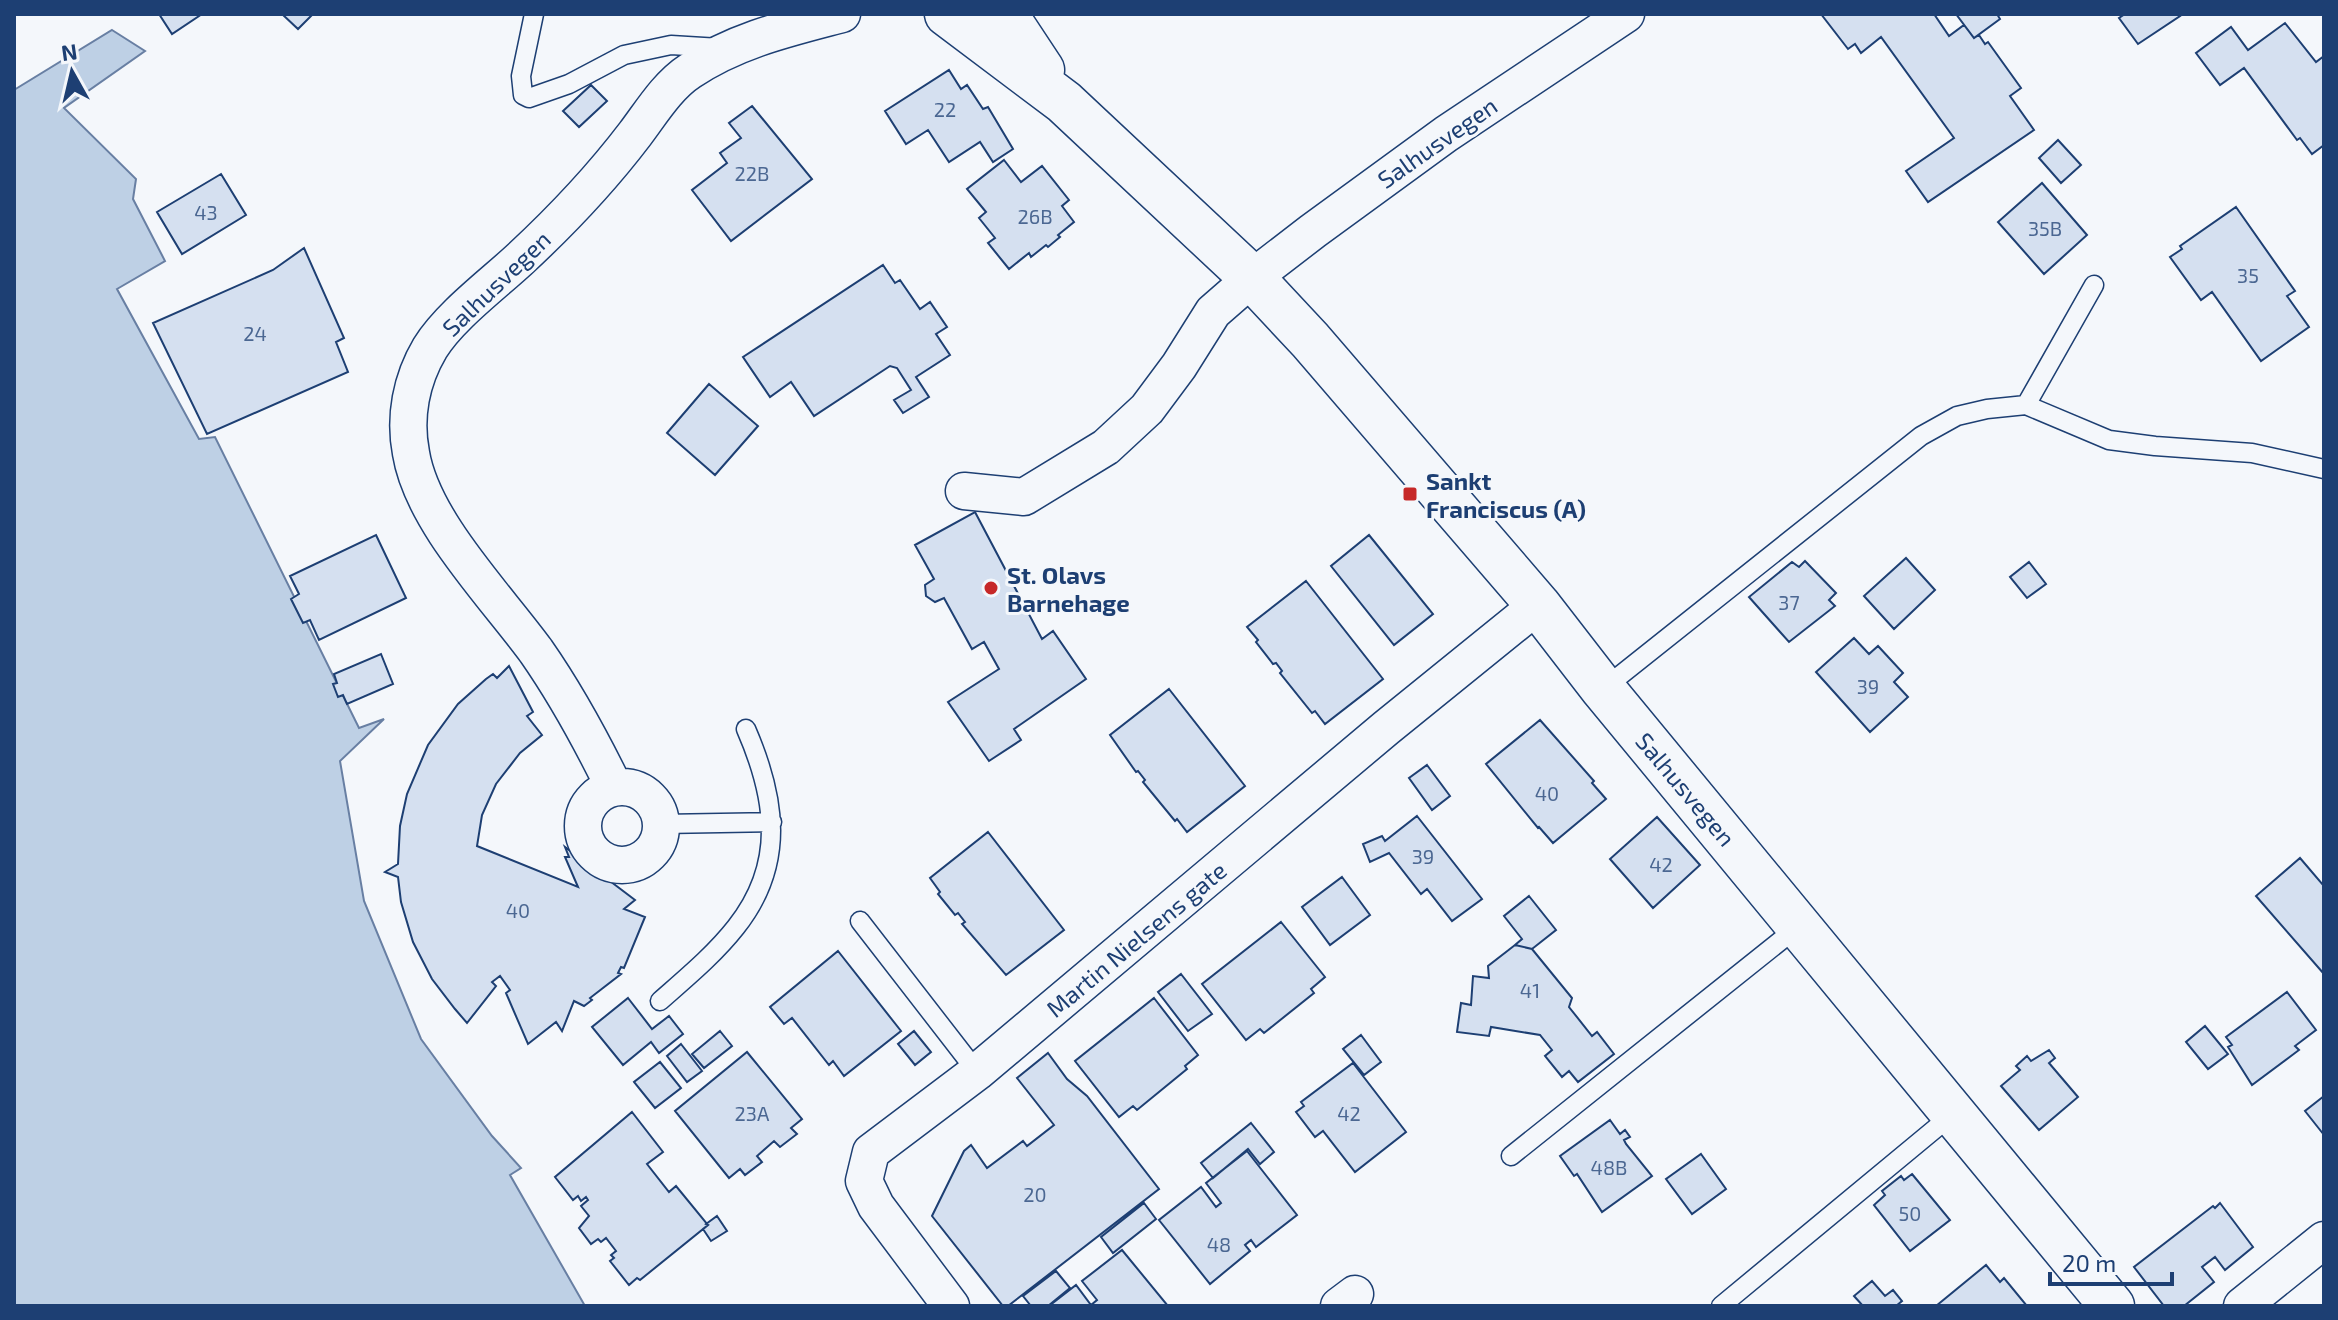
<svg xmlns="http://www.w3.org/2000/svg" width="2338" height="1320" font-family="'Exo 2',sans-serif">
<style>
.water{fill:#bed0e5;stroke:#687fa3;stroke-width:2}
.building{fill:#d5e0f0;stroke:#1d3f73;stroke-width:2}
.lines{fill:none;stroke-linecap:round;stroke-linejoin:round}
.service-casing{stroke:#1d3f73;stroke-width:21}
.minor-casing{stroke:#1d3f73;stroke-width:39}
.secondary-casing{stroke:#1d3f73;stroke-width:47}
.service{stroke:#f4f7fb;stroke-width:18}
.minor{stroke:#f4f7fb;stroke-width:36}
.secondary{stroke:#f4f7fb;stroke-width:44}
.poi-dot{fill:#c62828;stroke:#f4f7fb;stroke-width:3}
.labels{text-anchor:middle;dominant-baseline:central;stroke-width:6;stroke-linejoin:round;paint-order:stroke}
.number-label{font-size:20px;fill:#4b6792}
.street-label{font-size:24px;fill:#1d3f73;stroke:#f4f7fb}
.poi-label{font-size:24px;font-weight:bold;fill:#1d3f73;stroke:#f4f7fb;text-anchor:start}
</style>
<rect width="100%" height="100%" fill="#f4f7fb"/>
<path class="water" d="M 112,30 L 145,51 L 64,108 L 136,179 L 133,199 L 165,261 L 117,289 L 199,439 L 215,437 L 359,728 L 384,719 L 340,761 L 364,901 L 421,1039 L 492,1136 L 521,1168 L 510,1175 L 585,1306 L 14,1306 L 14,90 Z"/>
<path class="building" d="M 159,14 L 202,14 L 172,34 Z
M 282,14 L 313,14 L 298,29 Z
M 1821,14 L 1934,14 L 1949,36 L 1964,25 L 1974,38 L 1979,35 L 1985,44 L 1988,42 L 2021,88 L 2010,96 L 2034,130 L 1928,202 L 1906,171 L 1954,138 L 1881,37 L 1861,53 L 1855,44 L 1848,49 Z
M 1956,14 L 1997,14 L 2000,19 L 1974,38 Z
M 2125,14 L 2178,14 L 2180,16 L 2138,44 L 2119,18 Z
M 2285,23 L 2316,62 L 2324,56 L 2324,145 L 2312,154 L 2300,138 L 2297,140 L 2244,68 L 2220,85 L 2196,53 L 2231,27 L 2248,50 Z
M 949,70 L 961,89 L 967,85 L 983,109 L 988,107 L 1013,149 L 993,162 L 980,142 L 949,162 L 928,130 L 906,144 L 885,111 Z
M 591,85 L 607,101 L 579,127 L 563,111 Z
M 752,106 L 812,179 L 731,241 L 692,190 L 727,163 L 720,153 L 741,138 L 729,123 Z
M 2058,140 L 2081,165 L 2061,183 L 2039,158 Z
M 1004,160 L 1021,182 L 1042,166 L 1069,200 L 1062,206 L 1074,222 L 1058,235 L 1060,237 L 1048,247 L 1046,245 L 1031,257 L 1029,253 L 1009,269 L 988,243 L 995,238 L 979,218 L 986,212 L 967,189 Z
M 221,174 L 246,215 L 182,254 L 157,212 Z
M 2042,183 L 2087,235 L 2044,274 L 1998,222 Z
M 2236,207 L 2295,291 L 2287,296 L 2309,327 L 2261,361 L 2212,292 L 2201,300 L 2170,257 L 2182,249 L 2180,246 Z
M 304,248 L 344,338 L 336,342 L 348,372 L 207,434 L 153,323 L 273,270 Z
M 883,265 L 895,283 L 900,280 L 920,309 L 930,302 L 947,327 L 936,334 L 950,355 L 916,377 L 929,397 L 903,413 L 894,400 L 911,390 L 897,368 L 890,366 L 814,416 L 791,382 L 770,397 L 743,357 Z
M 709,384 L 758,426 L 715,475 L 667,433 Z
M 975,512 L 1042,639 L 1053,631 L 1086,679 L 1014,729 L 1021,740 L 989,761 L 948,702 L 999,669 L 984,642 L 972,649 L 944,598 L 935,602 L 926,596 L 925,585 L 934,579 L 915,545 Z
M 376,535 L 406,598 L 319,640 L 310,620 L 303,623 L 291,599 L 299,594 L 290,576 Z
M 1369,535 L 1433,614 L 1394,645 L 1331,566 Z
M 1906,558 L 1935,590 L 1894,629 L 1864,596 Z
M 1805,561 L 1836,593 L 1829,600 L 1835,606 L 1789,642 L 1749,597 L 1792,562 L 1799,567 Z
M 2029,562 L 2046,584 L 2027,598 L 2010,577 Z
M 1306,581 L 1383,679 L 1325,724 L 1315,711 L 1312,713 L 1280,673 L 1282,671 L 1276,663 L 1273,664 L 1256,642 L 1258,640 L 1247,627 Z
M 1854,638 L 1869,654 L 1878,646 L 1903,673 L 1894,682 L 1908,697 L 1870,732 L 1816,672 Z
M 381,654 L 393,684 L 347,704 L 343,695 L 338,697 L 333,684 L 337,683 L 334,674 Z
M 509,666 L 533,712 L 527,716 L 542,735 L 520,753 L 496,784 L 482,815 L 477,846 L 578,887 L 565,857 L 569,857 L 565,847 L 635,900 L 624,909 L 645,917 L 624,968 L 621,967 L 618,973 L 621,974 L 590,998 L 592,1000 L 584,1006 L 574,1001 L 562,1031 L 556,1022 L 528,1044 L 506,993 L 510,990 L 500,976 L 492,982 L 496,986 L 467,1023 L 455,1009 L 432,979 L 413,942 L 401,902 L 398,877 L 385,872 L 398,864 L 400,826 L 407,794 L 428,745 L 458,704 L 486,679 L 493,674 L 497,678 Z
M 1169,689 L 1245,786 L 1187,832 L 1177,819 L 1175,821 L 1143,782 L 1145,780 L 1138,771 L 1136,772 L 1110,735 Z
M 1540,720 L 1594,781 L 1592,783 L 1606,799 L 1553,843 L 1539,827 L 1538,828 L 1486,764 Z
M 1427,765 L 1450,796 L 1432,810 L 1409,778 Z
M 1417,816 L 1482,899 L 1452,921 L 1427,889 L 1421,894 L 1389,853 L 1370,862 L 1363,844 L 1382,836 L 1385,841 Z
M 1657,817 L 1700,865 L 1653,908 L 1610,859 Z
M 988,832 L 1064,930 L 1006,975 L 962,924 L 965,922 L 958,913 L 955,915 L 938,894 L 940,892 L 930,878 Z
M 2300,858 L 2324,886 L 2324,974 L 2256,896 Z
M 1342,877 L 1370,915 L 1330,945 L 1302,907 Z
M 1529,896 L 1556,930 L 1532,949 L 1515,945 L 1522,939 L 1504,916 Z
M 1281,922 L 1325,977 L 1311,989 L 1314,993 L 1264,1033 L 1260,1029 L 1246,1040 L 1202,984 Z
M 1515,945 L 1532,949 L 1572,998 L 1569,1007 L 1592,1036 L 1597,1032 L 1614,1054 L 1578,1082 L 1569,1071 L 1562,1077 L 1545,1056 L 1552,1050 L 1540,1035 L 1491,1027 L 1489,1036 L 1457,1032 L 1461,1003 L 1471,1005 L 1473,976 L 1489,978 L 1488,966 Z
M 838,951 L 901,1031 L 844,1076 L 833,1061 L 829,1065 L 792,1018 L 784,1024 L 770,1007 Z
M 1181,974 L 1212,1014 L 1188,1031 L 1158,992 Z
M 2287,992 L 2316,1030 L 2295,1046 L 2299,1050 L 2252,1085 L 2228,1047 L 2232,1045 L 2226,1037 Z
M 628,998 L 652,1029 L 669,1016 L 683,1034 L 659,1053 L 651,1042 L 623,1065 L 592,1027 Z
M 1154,998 L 1198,1055 L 1185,1066 L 1187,1069 L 1137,1110 L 1133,1106 L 1119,1117 L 1075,1061 Z
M 2205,1026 L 2228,1054 L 2208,1069 L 2186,1042 Z
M 720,1031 L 732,1046 L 704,1068 L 692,1054 Z
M 914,1031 L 931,1052 L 915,1065 L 898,1044 Z
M 1361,1035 L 1381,1062 L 1364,1075 L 1343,1049 Z
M 681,1044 L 702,1071 L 687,1082 L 667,1056 Z
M 2049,1050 L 2055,1058 L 2049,1063 L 2078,1097 L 2039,1130 L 2001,1086 L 2020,1070 L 2016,1066 L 2027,1056 L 2031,1061 Z
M 747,1052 L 802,1119 L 791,1128 L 797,1134 L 780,1147 L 774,1141 L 757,1156 L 762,1162 L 745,1175 L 740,1169 L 729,1178 L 675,1111 Z
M 1048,1053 L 1067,1079 L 1087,1096 L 1159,1189 L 1008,1306 L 1003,1306 L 932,1216 L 964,1151 L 971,1145 L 987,1168 L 1023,1141 L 1027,1146 L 1054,1125 L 1017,1078 Z
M 660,1062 L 681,1088 L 655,1108 L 634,1082 Z
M 1353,1063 L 1406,1132 L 1355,1172 L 1323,1131 L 1315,1137 L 1296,1112 L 1304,1106 L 1301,1102 Z
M 2324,1096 L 2324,1135 L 2305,1111 Z
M 632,1112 L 663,1152 L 647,1164 L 669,1192 L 676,1186 L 708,1225 L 640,1280 L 637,1278 L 629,1285 L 610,1261 L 614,1258 L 611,1255 L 616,1251 L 606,1238 L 601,1242 L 598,1239 L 591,1244 L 579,1228 L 589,1216 L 581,1206 L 588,1200 L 586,1197 L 581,1201 L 578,1196 L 573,1200 L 555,1177 Z
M 1610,1120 L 1620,1134 L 1625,1130 L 1630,1137 L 1624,1140 L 1626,1144 L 1652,1176 L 1602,1212 L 1577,1174 L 1574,1176 L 1560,1156 Z
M 1251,1123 L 1274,1152 L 1260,1164 L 1248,1149 L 1213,1178 L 1201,1163 Z
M 1247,1151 L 1297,1215 L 1256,1247 L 1251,1240 L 1245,1245 L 1250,1251 L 1210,1284 L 1159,1220 L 1201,1187 L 1216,1207 L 1221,1203 L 1206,1183 Z
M 1701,1154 L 1726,1189 L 1692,1214 L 1666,1179 Z
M 1912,1174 L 1950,1220 L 1910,1251 L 1874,1205 L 1885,1195 L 1882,1191 L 1901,1176 L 1904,1180 Z
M 1144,1203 L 1156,1219 L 1113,1253 L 1101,1237 Z
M 2220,1203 L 2253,1247 L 2225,1270 L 2215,1257 L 2202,1267 L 2214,1282 L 2184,1306 L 2164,1306 L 2134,1267 L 2213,1206 L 2215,1208 Z
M 717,1216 L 727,1231 L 711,1241 L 703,1229 L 708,1225 L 706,1224 Z
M 1122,1250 L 1168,1306 L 1049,1306 L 1076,1285 L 1091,1305 L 1097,1300 L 1082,1281 Z
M 1986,1265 L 2000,1282 L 2004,1278 L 2027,1306 L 1936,1306 Z
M 1056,1271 L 1070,1288 L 1048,1306 L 1031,1306 L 1023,1296 Z
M 1872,1281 L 1885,1296 L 1893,1290 L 1902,1301 L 1896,1306 L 1863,1306 L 1854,1296 Z"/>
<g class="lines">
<g class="service-casing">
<path id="service" d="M 534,14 L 521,76 L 523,95 L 529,98 L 569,84 L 624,55 L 671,45 L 720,48
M 2026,405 L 2094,285
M 1603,689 L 1921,436 L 1957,416 L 1987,409 L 2026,405 L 2109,440 L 2155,446 L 2252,453 L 2324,469
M 662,824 L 772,822
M 860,921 L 977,1072
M 660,1001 C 686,978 714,955 736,927 C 786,864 776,798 746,729
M 1511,1156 L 1799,926
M 1721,1306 L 1953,1114"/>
</g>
<g class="minor-casing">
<path id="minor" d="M 964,491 L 1024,497 L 1106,447 L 1147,409 L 1179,366 L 1213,312 L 1252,278 L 1313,231 L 1446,134 L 1626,14
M583 826a39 39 0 1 1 78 0a39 39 0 1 1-78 0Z
M 614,787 C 591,740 566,694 536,651 C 495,595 422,521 411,453 C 404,417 411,380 430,348 C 450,316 492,285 520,259 C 562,220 600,180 635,134 C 651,113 667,86 690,71 C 736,40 789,28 842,14
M 951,1306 L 876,1206 L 864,1181 L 871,1152 L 977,1072 L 1386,728 L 1538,605
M 1339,1306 L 1355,1294
M 2242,1306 L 2324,1240"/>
</g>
<g class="secondary-casing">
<path id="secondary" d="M 947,14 L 1064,102 L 1252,278 L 1310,340 L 1538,605 L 1603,689 L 2112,1306
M 1005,14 L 1042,70"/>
</g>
<use href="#service" class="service"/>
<use href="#minor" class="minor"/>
<use href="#secondary" class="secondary"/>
</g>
<g class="poi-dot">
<rect x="1402" y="486" width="16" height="16" rx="4"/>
<circle cx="991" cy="588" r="8"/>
</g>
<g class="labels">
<g class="number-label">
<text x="945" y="109">22</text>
<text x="752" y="173">22B</text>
<text x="206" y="212">43</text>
<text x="1035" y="216">26B</text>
<text x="2045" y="228">35B</text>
<text x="2248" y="275">35</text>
<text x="255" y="333">24</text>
<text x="1789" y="602">37</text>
<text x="1868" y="686">39</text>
<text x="1547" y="793">40</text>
<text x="1423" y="856">39</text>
<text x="1661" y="864">42</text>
<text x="518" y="910">40</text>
<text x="1530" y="990">41</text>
<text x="752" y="1113">23A</text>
<text x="1349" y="1113">42</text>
<text x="1609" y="1167">48B</text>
<text x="1035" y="1194">20</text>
<text x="1910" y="1213">50</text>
<text x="1219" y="1244">48</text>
</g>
<g class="street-label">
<text transform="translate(1437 142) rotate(-35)">Salhusvegen</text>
<text transform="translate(496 283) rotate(-44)">Salhusvegen</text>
<text transform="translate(1686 789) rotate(50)">Salhusvegen</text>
<text transform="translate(1136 939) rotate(-40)">Martin Nielsens gate</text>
</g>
<g class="poi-label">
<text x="1426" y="480">Sankt<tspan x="1426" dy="28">Franciscus (A)</tspan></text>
<text x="1007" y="574">St. Olavs<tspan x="1007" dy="28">Barnehage</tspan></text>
</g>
</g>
<rect width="2338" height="1320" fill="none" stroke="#1d3f73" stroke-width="32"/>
<g transform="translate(72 72) rotate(352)" stroke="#f4f7fb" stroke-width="6" paint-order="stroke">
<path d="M0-6L14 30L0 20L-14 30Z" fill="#1d3f73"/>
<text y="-12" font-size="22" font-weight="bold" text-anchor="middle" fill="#1d3f73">N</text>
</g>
<path d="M2050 1272v12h122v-12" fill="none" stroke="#1d3f73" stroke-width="4"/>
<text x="2062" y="1272" font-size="24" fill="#1d3f73" stroke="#f4f7fb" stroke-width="6" paint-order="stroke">20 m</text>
</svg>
